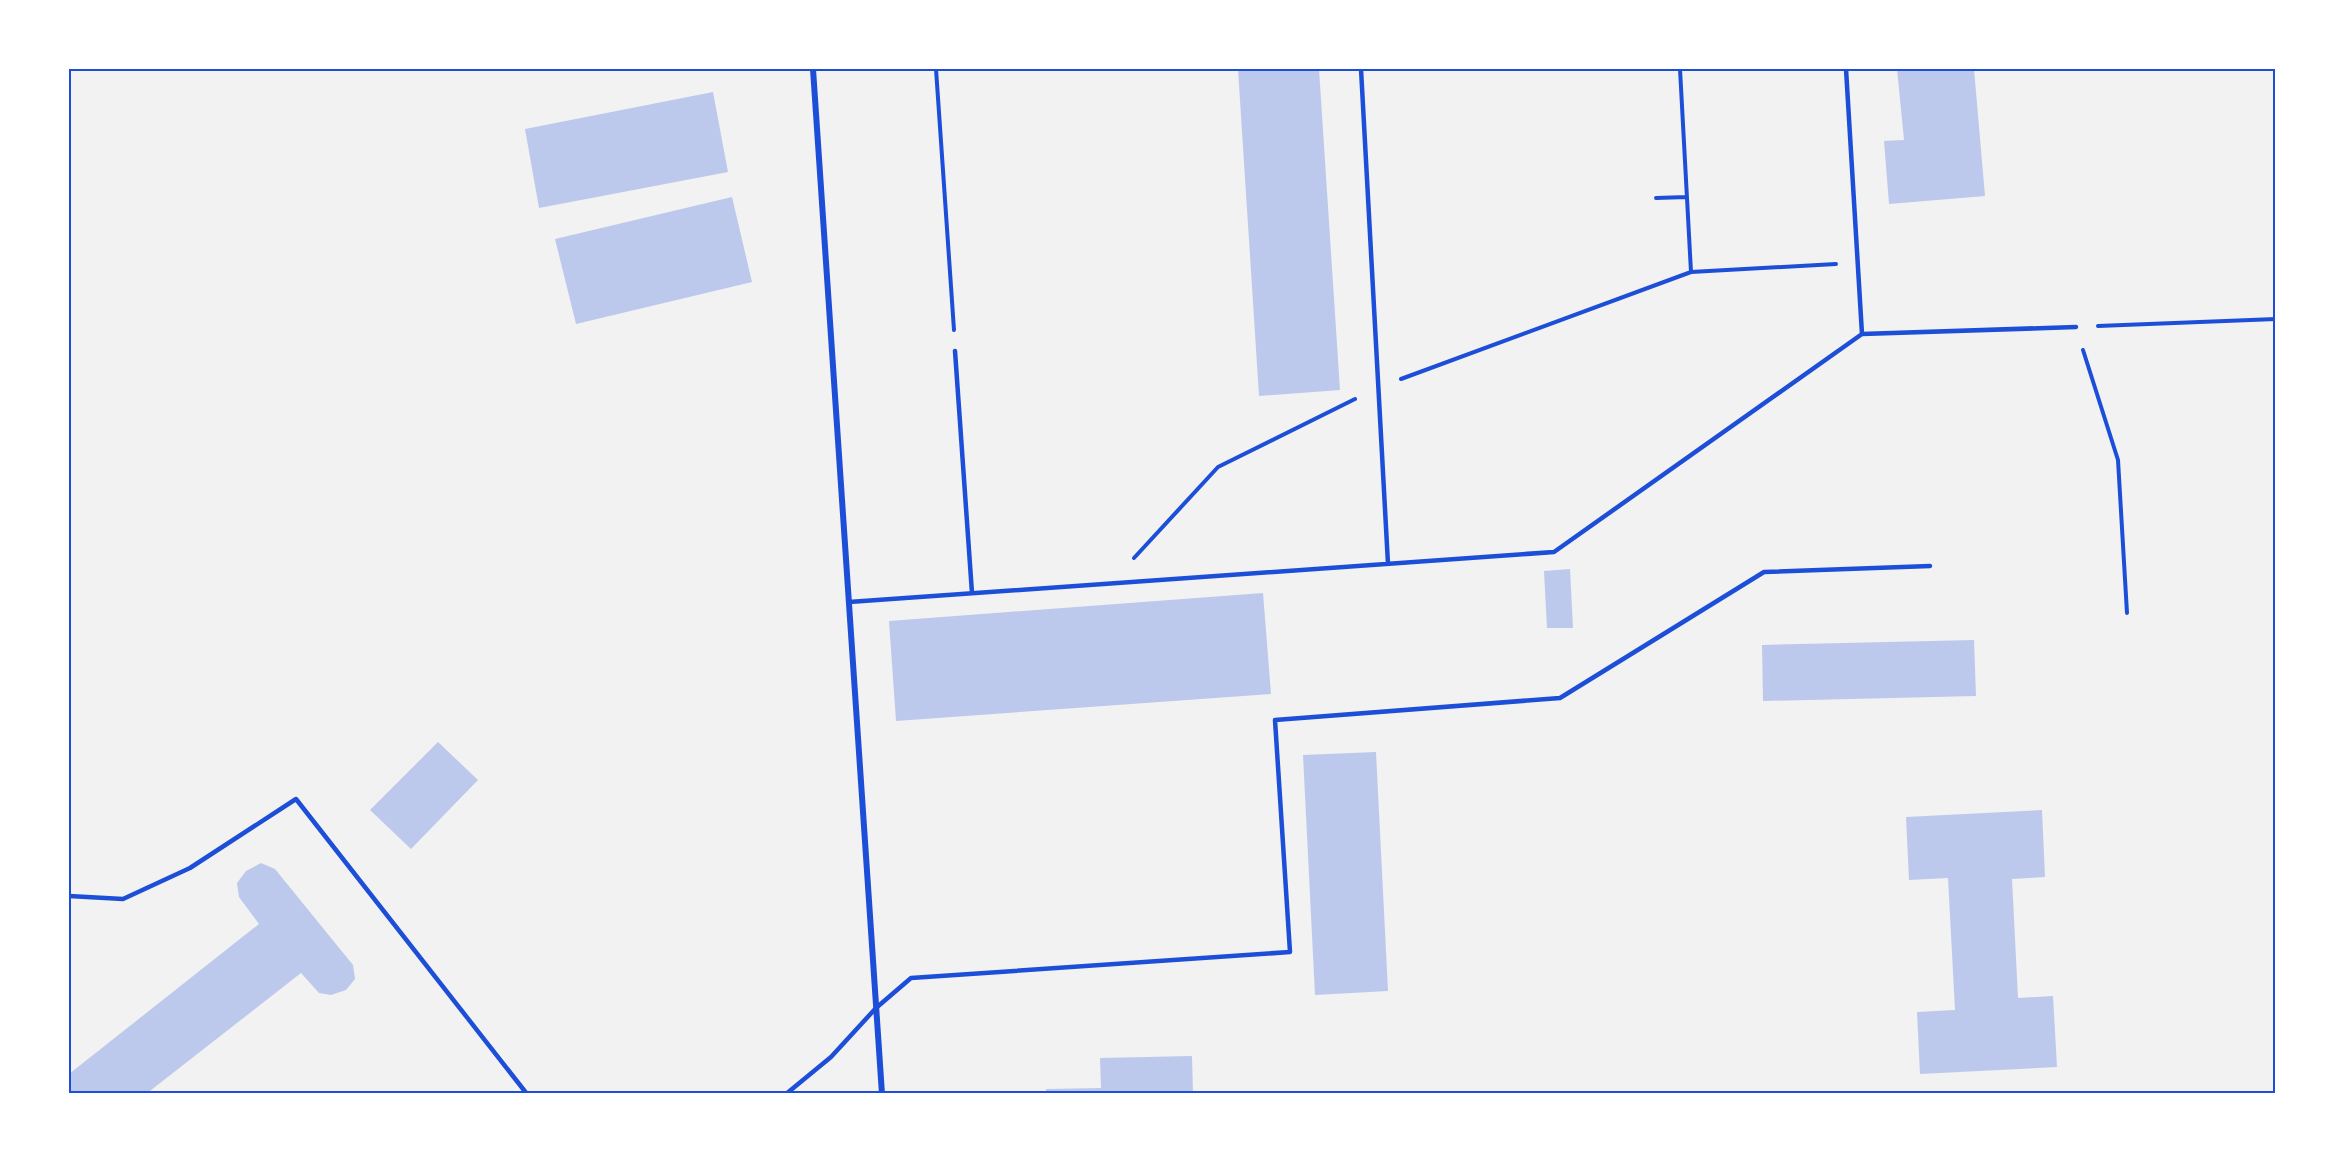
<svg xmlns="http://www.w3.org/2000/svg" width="2345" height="1163" font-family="Commissioner,sans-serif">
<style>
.building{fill:#bdc9ec}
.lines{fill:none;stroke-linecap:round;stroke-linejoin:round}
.path{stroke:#1d4ed8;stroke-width:4}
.service{stroke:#1d4ed8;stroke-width:4.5}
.minor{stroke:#1d4ed8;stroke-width:6}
.neatline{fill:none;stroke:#1d4ed8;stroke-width:2}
</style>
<rect width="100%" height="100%" fill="#f2f2f2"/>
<path class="building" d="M 1238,69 L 1319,69 L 1340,390 L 1259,396 Z
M 1897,69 L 1974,69 L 1985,196 L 1889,204 L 1884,141 L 1904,140 Z
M 713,92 L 728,172 L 539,208 L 525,129 Z
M 732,197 L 752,282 L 576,324 L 555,239 Z
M 1570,569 L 1573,628 L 1547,628 L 1544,571 Z
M 1263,593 L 1271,694 L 896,721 L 889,621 Z
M 1974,640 L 1976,696 L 1763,701 L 1762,645 Z
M 438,742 L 478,780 L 411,849 L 370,810 Z
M 1376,752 L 1388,991 L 1315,995 L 1303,755 Z
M 2042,810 L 2045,877 L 2012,879 L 2018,998 L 2053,996 L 2057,1067 L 1920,1074 L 1917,1012 L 1955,1010 L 1948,878 L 1909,880 L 1906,817 Z
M 261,863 L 275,869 L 353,965 L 355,979 L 346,990 L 331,995 L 319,993 L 301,973 L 146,1094 L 69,1094 L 69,1074 L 259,924 L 239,897 L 237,883 L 246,871 Z
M 1192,1056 L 1193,1094 L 1046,1094 L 1046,1089 L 1101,1088 L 1100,1058 Z"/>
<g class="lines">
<path class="path" d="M 936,69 L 954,330
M 1680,69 L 1691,272
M 1656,198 L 1687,197
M 2098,326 L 2276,319
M 2083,350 L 2118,460 L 2127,613
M 1401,379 L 1691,272 L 1836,264
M 1134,558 L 1218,467 L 1355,399"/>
<path class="service" d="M 1361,69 L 1388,564
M 1846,69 L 1862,334
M 955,351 L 972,593
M 849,602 L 1554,552 L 1862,334 L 2076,327
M 69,896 L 123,899 L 190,868 L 296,799 L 527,1094
M 786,1094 L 831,1057 L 876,1008 L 911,978 L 1290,952 L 1275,720 L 1560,698 L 1764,572 L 1930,566"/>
<path class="minor" d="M 813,69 L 882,1094"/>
</g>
<rect width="2345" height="1163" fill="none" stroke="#ffffff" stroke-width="141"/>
<rect x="70" y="70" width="2204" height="1022" class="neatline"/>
</svg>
